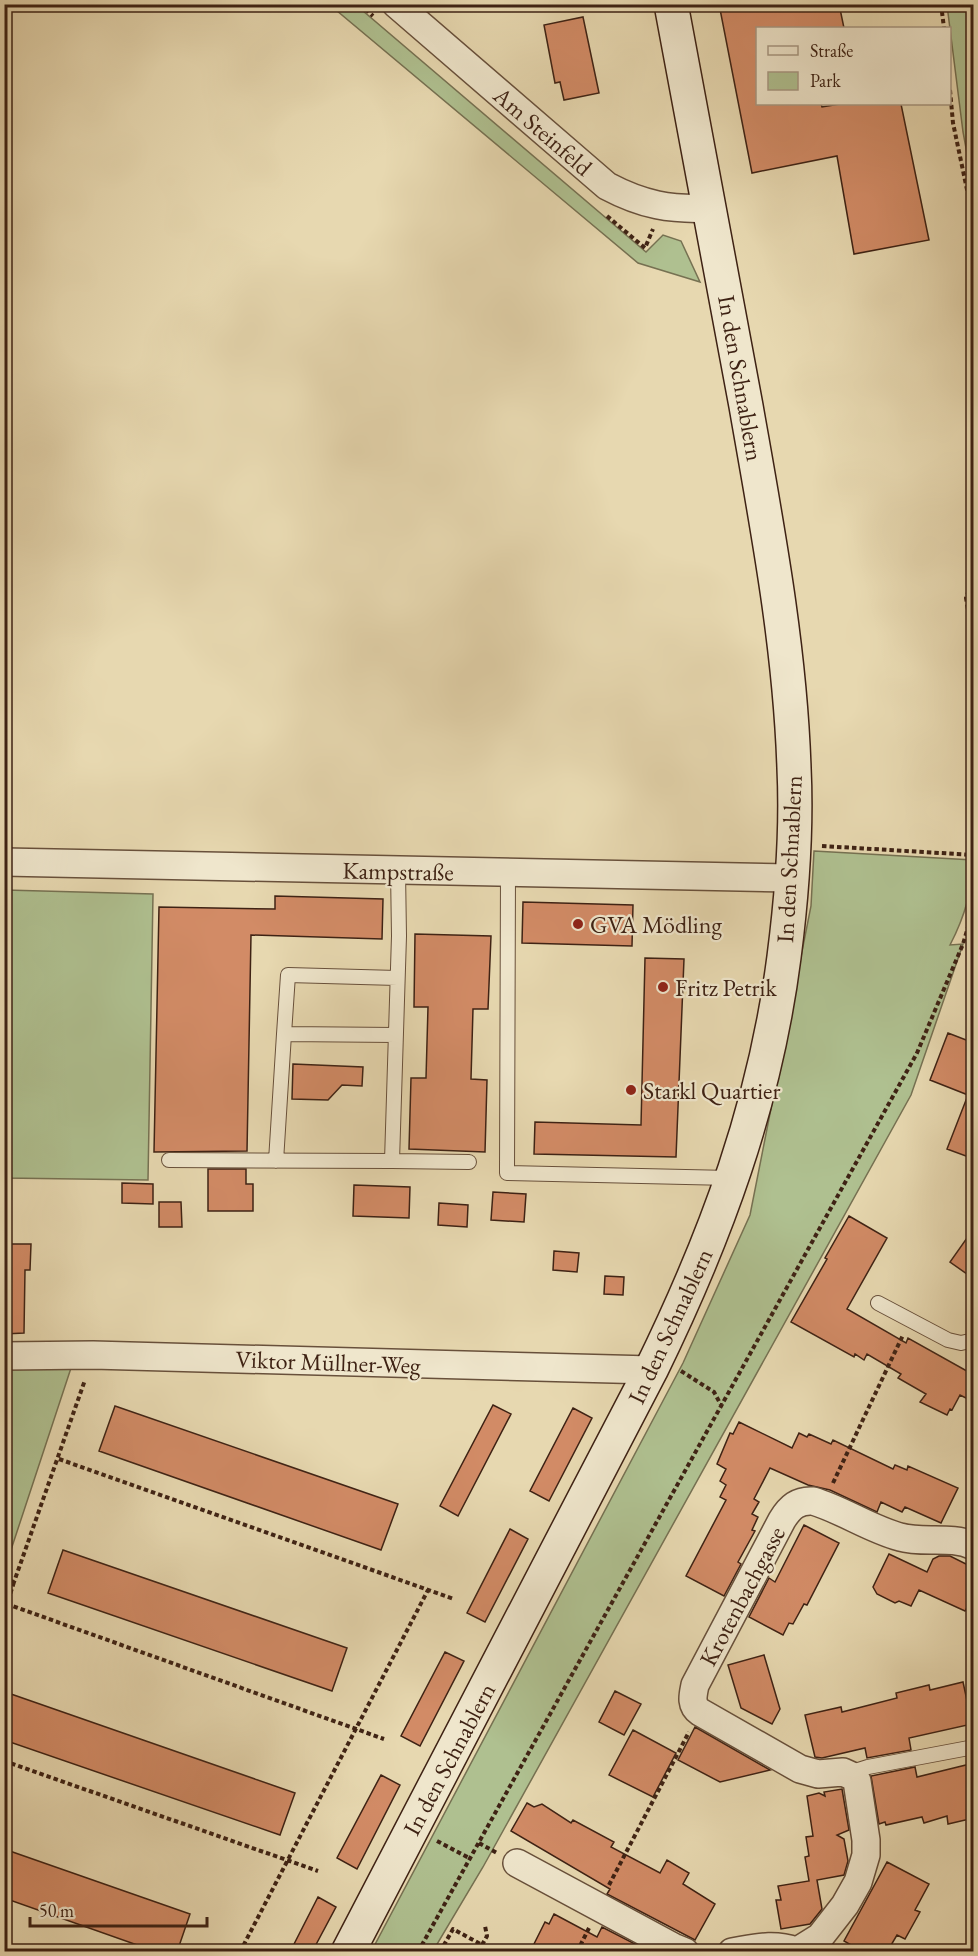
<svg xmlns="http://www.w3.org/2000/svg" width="978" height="1956" font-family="'EB Garamond',serif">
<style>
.green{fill:#afc090;stroke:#767152;stroke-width:1.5}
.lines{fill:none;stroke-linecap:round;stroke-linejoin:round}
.stream{stroke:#757c74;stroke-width:7}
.building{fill:#d28b66;stroke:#3e2214;stroke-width:1.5}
.lane-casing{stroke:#68503b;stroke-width:16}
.street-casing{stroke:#68503b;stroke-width:30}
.secondary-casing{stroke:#3e2214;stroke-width:36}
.path{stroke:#3e2214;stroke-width:4;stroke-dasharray:4.5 3;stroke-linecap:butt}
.lane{stroke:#efe6cc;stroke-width:14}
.street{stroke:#efe6cc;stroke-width:27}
.secondary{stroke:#efe6cc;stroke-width:33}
.poi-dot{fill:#8f2418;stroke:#efe6cc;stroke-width:2}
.labels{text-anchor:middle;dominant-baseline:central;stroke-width:4.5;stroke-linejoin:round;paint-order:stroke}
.street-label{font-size:24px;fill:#3e2214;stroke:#efe6cc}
.poi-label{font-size:24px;fill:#3e2214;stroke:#efe6cc;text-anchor:start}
</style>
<rect width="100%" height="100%" fill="#e7d8b0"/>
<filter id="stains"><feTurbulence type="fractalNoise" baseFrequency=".00333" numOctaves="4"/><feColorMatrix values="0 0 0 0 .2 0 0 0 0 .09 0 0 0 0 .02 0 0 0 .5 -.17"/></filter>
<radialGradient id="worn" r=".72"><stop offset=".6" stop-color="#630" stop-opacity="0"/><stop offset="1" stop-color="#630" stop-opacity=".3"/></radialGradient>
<path class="green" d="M 330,5 L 356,5 L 646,252 L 663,235 L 681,241 L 700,282 L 638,263 Z
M 947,5 L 973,5 L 973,186 L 963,132 Z
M 814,851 L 973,860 C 973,889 963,920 950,945 L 963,944 L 911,1095 L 483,1867 L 433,1951 L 371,1952 L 683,1363 L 750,1215 L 811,906 Z
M 5,890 L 153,894 L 148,1180 L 5,1178 Z
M 72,1365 L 5,1568 L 5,1366 Z"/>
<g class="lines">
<path class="stream" d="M 972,1952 L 974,1949"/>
</g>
<path class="building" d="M 719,4 L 839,4 L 844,28 L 758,28 L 758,104 L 821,104 L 822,107 L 840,104 L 901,104 L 929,240 L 854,254 L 837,156 L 752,173 Z
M 583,17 L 599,93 L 564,100 L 560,82 L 555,83 L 544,25 Z
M 275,896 L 383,899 L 382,939 L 251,935 L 247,1151 L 154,1152 L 159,907 L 275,909 Z
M 523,902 L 633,905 L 632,946 L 522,943 Z
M 415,934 L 491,936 L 488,1009 L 473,1009 L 471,1079 L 487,1080 L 485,1152 L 409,1149 L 411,1078 L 426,1078 L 428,1007 L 414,1007 Z
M 645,958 L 684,959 L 676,1157 L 534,1154 L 535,1122 L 641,1125 Z
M 948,1033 L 974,1043 L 974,1159 L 947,1149 L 968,1095 L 930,1080 Z
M 293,1064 L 363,1067 L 362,1086 L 342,1085 L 328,1100 L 292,1099 Z
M 208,1169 L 246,1169 L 246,1184 L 253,1184 L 253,1211 L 208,1211 Z
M 122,1183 L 153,1184 L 153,1204 L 122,1203 Z
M 354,1185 L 410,1187 L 409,1218 L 353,1216 Z
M 493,1192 L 526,1194 L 524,1222 L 491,1220 Z
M 159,1202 L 181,1202 L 182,1227 L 159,1227 Z
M 439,1203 L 468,1205 L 467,1227 L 438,1225 Z
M 849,1216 L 887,1238 L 847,1309 L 906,1343 L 908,1338 L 974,1375 L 974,1402 L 960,1395 L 952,1410 L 950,1409 L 947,1415 L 920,1402 L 926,1394 L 898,1378 L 901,1374 L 867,1354 L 864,1360 L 855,1354 L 854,1357 L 791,1322 L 827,1259 L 825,1258 Z
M 974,1228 L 974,1279 L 950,1262 Z
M 4,1244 L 31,1244 L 30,1270 L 25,1270 L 24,1333 L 4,1334 Z
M 554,1251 L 579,1253 L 577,1272 L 553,1270 Z
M 605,1276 L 624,1277 L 623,1295 L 604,1294 Z
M 493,1405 L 511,1414 L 458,1516 L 440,1506 Z
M 115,1406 L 398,1504 L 381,1550 L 99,1451 Z
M 573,1408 L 592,1418 L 549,1501 L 530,1491 Z
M 739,1422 L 792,1448 L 799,1433 L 807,1437 L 809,1434 L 831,1444 L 833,1440 L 893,1469 L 895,1465 L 907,1470 L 908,1466 L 958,1488 L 941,1523 L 905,1507 L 902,1512 L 881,1502 L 877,1512 L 830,1490 L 808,1485 L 770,1468 L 754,1499 L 759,1502 L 752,1514 L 758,1517 L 752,1530 L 755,1531 L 738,1562 L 741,1564 L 724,1596 L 686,1576 L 726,1500 L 720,1497 L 726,1485 L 720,1481 L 726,1469 L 717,1464 L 730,1433 L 733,1434 Z
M 804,1525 L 839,1543 L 807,1605 L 804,1604 L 793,1624 L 789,1623 L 783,1635 L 749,1617 L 769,1578 L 775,1582 Z
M 510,1529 L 528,1539 L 485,1622 L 467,1613 Z
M 63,1550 L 347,1648 L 332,1691 L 48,1593 Z
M 889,1554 L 927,1572 L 933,1559 L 939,1556 L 950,1556 L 974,1568 L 974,1594 L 965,1611 L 919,1590 L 911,1606 L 899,1601 L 895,1603 L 877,1594 L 873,1587 Z
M 445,1652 L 464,1661 L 420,1746 L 401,1736 Z
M 764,1655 L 780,1709 L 772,1724 L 741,1708 L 728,1665 Z
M 963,1682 L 972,1724 L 909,1738 L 911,1750 L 867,1758 L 865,1748 L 822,1758 L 815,1757 L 805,1715 L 841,1707 L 842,1712 L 897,1698 L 896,1693 L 929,1685 L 930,1690 Z
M 615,1691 L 641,1704 L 624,1735 L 599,1722 Z
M 11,1694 L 295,1793 L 280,1835 L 4,1740 L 4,1713 Z
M 695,1727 L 770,1770 L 720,1782 L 678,1760 Z
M 633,1730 L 676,1753 L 653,1797 L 609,1775 Z
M 974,1763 L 974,1818 L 948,1824 L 947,1816 L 924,1823 L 922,1817 L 886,1825 L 885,1822 L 879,1824 L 871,1776 L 915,1767 L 917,1777 Z
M 381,1775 L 400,1785 L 357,1869 L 337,1858 Z
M 842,1789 L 849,1830 L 837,1835 L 844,1839 L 848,1861 L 844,1875 L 817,1880 L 822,1909 L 810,1924 L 781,1929 L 776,1900 L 781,1900 L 778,1886 L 809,1881 L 805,1857 L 809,1856 L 806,1837 L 813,1836 L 807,1796 L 819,1793 L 825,1796 L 824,1792 Z
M 527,1803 L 534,1807 L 542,1804 L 571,1823 L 573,1820 L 614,1842 L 611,1847 L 660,1873 L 667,1860 L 689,1873 L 683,1884 L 715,1904 L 695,1940 L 607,1894 L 610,1889 L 511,1831 Z
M 4,1849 L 190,1914 L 177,1952 L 157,1952 L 4,1898 Z
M 887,1862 L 929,1884 L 915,1910 L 920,1912 L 905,1939 L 897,1935 L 887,1952 L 863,1952 L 844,1941 Z
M 318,1897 L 336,1907 L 312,1952 L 290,1952 Z
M 554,1914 L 597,1937 L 602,1927 L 637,1945 L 634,1952 L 530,1952 L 545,1922 L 549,1924 Z"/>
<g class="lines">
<g class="lane-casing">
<path id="lane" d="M 398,871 L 399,936 L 392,1161 L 469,1162
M 508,873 L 507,1173 L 730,1178
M 396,1035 L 284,1034 L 288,975 L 397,978
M 169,1160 L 392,1161
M 276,1161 L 284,1034
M 878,1303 L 948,1340 L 961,1343 L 974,1340
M 849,1773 L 868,1767 L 974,1747"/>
</g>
<g class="street-casing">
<path id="street" d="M 396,4 L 607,186 C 643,205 670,210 711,208
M 4,862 L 791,878
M 4,1356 L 93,1355 L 651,1370
M 517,1863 L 673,1947 L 685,1952
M 732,1952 C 756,1948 773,1943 796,1951
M 796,1952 L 820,1937 L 845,1905 L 858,1882 L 866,1855 L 866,1840 L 857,1781 L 854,1777 L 843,1772 L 818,1774 L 800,1769 L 700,1712 C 690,1705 693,1695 695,1685 L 782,1520 C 790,1507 798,1500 813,1501 C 843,1510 870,1529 900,1537 C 924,1544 950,1535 974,1546"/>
</g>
<g class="secondary-casing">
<path id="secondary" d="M 348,1952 L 651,1370 C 716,1237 765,1105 784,957 C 792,895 797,830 794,768 C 790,646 767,526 746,406 C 722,272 697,138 671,4"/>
</g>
<path class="path" d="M 360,4 L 373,16
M 941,4 L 944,28
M 950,90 L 953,123 L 974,223
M 607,216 L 645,248 L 653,229
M 974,576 L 966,598 L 974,646
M 822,846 L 974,855
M 681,1371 L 714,1392 L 721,1405
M 59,1459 L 454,1599
M 833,1483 L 903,1335
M 4,1579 L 14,1582 L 85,1380
M 14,1582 L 7,1604 L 384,1739
M 4,1761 L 318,1871
M 437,1841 L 471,1859
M 479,1843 L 497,1853
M 609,1885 L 689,1732
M 482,1945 L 487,1936 L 485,1926
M 240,1952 L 428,1590
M 418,1952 L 917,1053 L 963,944 L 974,907
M 440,1952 L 453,1929 L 495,1952
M 577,1952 L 589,1928"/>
<use href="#lane" class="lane"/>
<use href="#street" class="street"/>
<use href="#secondary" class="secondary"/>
</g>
<g class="poi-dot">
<circle cx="578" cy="924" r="6"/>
<circle cx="663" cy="987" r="6"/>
<circle cx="631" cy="1090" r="6"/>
</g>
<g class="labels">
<g class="street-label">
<text transform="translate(543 131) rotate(41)">Am Steinfeld</text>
<text transform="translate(741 378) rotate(80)">In den Schnablern</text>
<text transform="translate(789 859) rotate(-87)">In den Schnablern</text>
<text transform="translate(398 871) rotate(1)">Kampstraße</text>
<text transform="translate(670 1326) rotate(-65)">In den Schnablern</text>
<text transform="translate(328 1362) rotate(2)">Viktor Müllner-Weg</text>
<text transform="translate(742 1596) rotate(-62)">Krotenbachgasse</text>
<text transform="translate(449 1759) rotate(-62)">In den Schnablern</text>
</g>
<g class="poi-label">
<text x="590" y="924">GVA Mödling</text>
<text x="675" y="987">Fritz Petrik</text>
<text x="643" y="1090">Starkl Quartier</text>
</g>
</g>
<rect width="978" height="1956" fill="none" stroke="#e7d8b0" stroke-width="24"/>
<rect x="6" y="6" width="966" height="1944" fill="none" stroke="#3e2214" stroke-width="3"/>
<rect x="12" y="12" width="954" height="1932" fill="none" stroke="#3e2214" stroke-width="1.5"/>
<rect x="756" y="27" width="195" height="78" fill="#efe6cc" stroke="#a89882" stroke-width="1.5"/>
<rect x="768" y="46" width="30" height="9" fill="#efe6cc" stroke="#a89882" stroke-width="1.5"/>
<text x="810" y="57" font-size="18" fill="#3e2214">Straße</text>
<rect x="768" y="72" width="30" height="18" fill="#afc090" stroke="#a89882" stroke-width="1.5"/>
<text x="810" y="87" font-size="18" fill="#3e2214">Park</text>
<path d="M30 1917v9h177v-9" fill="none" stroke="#3e2214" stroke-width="3"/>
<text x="39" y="1917" font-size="18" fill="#3e2214" stroke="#efe6cc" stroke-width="4.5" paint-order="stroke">50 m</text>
<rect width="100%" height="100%" filter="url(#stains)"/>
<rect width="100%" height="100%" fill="url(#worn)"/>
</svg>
